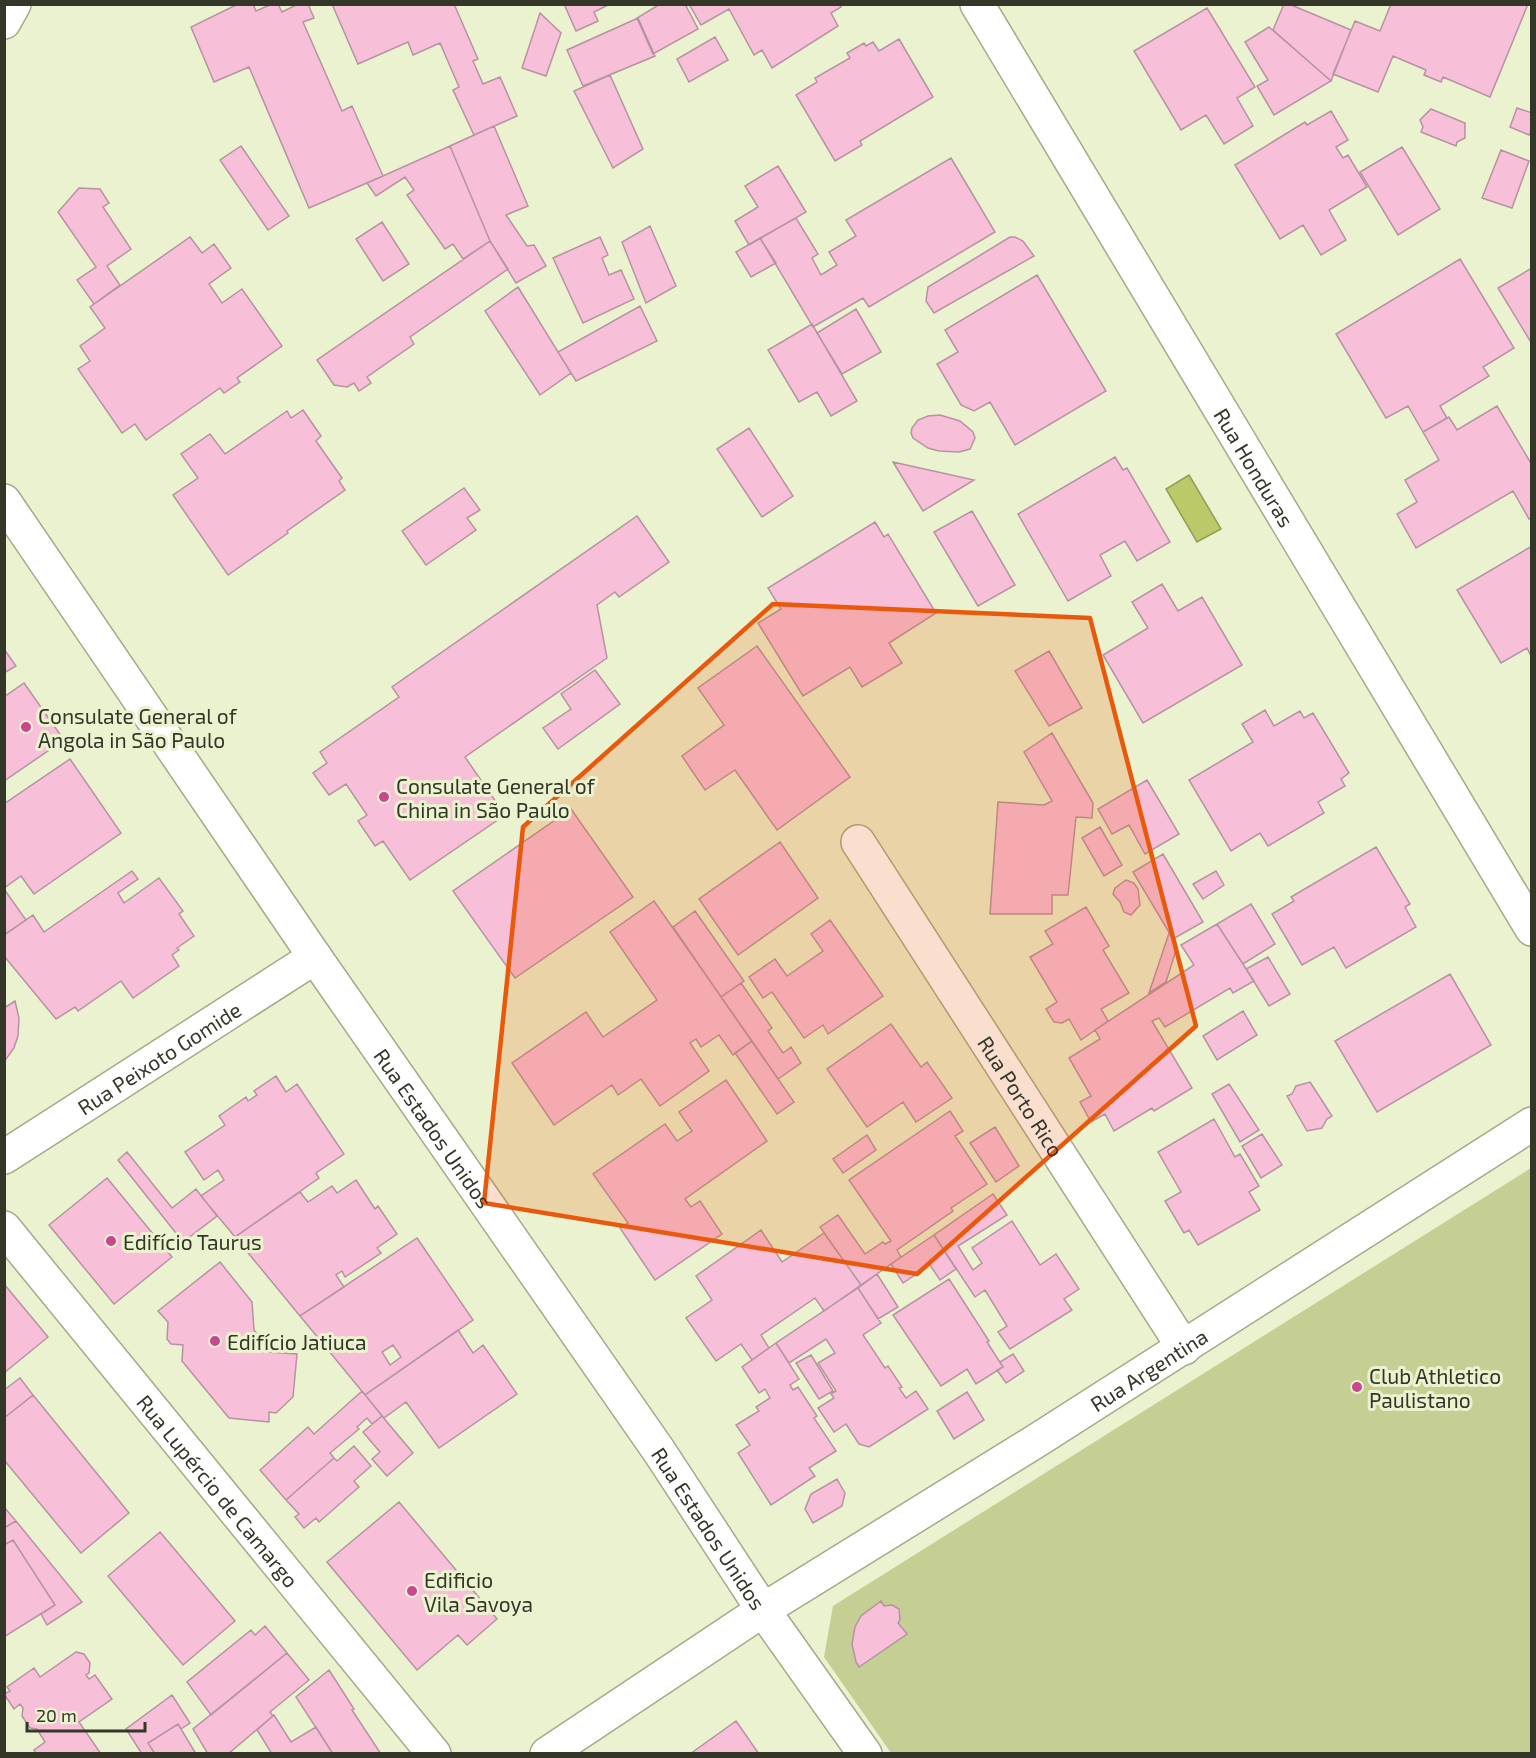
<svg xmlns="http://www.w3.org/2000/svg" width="1536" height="1758" font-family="'Exo 2',sans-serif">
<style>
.green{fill:#c5ce93}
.water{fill:#bcc968;stroke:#939d55;stroke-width:1.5}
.building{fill:#f8bfd9;stroke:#b593a2;stroke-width:1.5;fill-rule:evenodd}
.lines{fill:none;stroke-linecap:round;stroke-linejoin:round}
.minor-casing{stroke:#a4aa89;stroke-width:36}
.major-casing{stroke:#a4aa89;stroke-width:36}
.minor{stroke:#fff;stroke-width:33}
.major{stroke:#fff;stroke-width:33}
.marked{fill:#e8590c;fill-opacity:0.2;stroke:#e8590c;stroke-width:4.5;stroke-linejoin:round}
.poi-dot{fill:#c8478f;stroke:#ebf2cf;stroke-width:2}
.labels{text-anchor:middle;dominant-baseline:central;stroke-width:6;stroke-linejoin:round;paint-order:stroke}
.street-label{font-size:21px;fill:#343628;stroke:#ebf2cf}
.poi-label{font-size:21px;fill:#343628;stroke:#ebf2cf;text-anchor:start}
</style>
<rect width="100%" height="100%" fill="#ebf2cf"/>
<path class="green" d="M 1531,1168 L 1531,1753 L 891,1753 L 824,1657 L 833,1606 Z"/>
<path class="water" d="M 1189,475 L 1221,529 L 1197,542 L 1166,489 Z"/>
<path class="building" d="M 238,4 L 253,4 L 256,11 L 272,4 L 278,4 L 282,12 L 298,4 L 308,4 L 314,18 L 303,22 L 342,111 L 352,106 L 383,176 L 309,208 L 249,67 L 214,82 L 191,27 Z
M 332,4 L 454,4 L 478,59 L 473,61 L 483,84 L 500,77 L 517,116 L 474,135 L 453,90 L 459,87 L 440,43 L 413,55 L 408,42 L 358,64 Z
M 564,4 L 610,4 L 594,12 L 598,21 L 576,31 Z
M 660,4 L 685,4 L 698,29 L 653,54 L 637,18 Z
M 689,4 L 840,4 L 841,7 L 831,13 L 838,26 L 772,68 L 762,50 L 754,55 L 729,9 L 701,25 Z
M 1284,4 L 1289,4 L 1351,30 L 1331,81 L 1273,30 Z
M 1391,4 L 1528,4 L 1490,97 L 1443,77 L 1441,82 L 1424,75 L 1426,70 L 1393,56 L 1378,92 L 1333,74 L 1355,21 L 1380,31 Z
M 1207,8 L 1255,87 L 1237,98 L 1253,126 L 1224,144 L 1206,115 L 1181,130 L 1134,51 Z
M 540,13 L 561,33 L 546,76 L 522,68 Z
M 638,18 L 655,56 L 583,86 L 567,50 Z
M 1269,27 L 1331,81 L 1274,115 L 1257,86 L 1268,80 L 1245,42 Z
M 715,37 L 728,60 L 689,82 L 677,59 Z
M 899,39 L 933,97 L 860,141 L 862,145 L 835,161 L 796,95 L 817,82 L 815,78 L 850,58 L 847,53 L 864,43 L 866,46 L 873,42 L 879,51 Z
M 610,75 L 643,149 L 613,168 L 574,91 Z
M 1517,108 L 1532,113 L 1532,130 L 1529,135 L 1510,127 Z
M 1431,109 L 1465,123 L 1465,138 L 1457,142 L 1456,146 L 1421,132 L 1423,127 L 1420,120 Z
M 1331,111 L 1348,140 L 1336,147 L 1343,158 L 1348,155 L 1367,187 L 1329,210 L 1346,240 L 1321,255 L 1303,225 L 1280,239 L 1235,165 L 1305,122 L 1307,125 Z
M 494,126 L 528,206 L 506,215 L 527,246 L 534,245 L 546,266 L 516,283 L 490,241 L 450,146 Z
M 241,146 L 289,216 L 268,230 L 220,160 Z
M 450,146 L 490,241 L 463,259 L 453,244 L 445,249 L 407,195 L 414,190 L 405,177 L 376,196 L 367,183 Z
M 1402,147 L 1440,209 L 1398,235 L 1360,172 Z
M 1501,150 L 1529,161 L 1512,208 L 1482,198 Z
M 951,158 L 995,232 L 869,307 L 863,298 L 813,327 L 760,238 L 796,218 L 818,254 L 812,258 L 821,275 L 837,265 L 829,252 L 856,236 L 846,220 Z
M 778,166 L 806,212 L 749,245 L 735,221 L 758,207 L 745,186 Z
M 79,188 L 100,189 L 109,203 L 103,207 L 131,249 L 107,266 L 120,285 L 94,304 L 77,280 L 96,267 L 58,212 Z
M 382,222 L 409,264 L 383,281 L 356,239 Z
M 650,226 L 676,286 L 646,303 L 622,242 Z
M 190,237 L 202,253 L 214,244 L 231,268 L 209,284 L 222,303 L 242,289 L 282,346 L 237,378 L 240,382 L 224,393 L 220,388 L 146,440 L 135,424 L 122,433 L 78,369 L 90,361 L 80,346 L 105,328 L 90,307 Z
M 600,237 L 608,255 L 602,258 L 609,275 L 621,270 L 634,299 L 583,323 L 553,258 Z
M 1010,237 L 1015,237 L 1023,241 L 1034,256 L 934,313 L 926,301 L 928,287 Z
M 760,238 L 776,263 L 751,277 L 736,252 Z
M 490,241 L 508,269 L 410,337 L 414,344 L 367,377 L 371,383 L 359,391 L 354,383 L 347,387 L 334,385 L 317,360 Z
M 1460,259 L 1514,348 L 1483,367 L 1489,376 L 1440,406 L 1447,418 L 1423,432 L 1408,406 L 1386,418 L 1336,334 Z
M 1532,268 L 1532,344 L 1498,288 Z
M 1037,275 L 1106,391 L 1015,445 L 990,402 L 974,411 L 961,405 L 937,364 L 958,352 L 945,330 Z
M 518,287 L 571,373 L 540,395 L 485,311 Z
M 640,306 L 657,341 L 576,381 L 558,352 Z
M 856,309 L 881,352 L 842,374 L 817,333 Z
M 812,324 L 857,401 L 831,416 L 817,392 L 799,402 L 768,350 Z
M 1497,406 L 1532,465 L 1532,518 L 1529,519 L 1513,491 L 1416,548 L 1397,514 L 1417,502 L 1405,480 L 1439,460 L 1423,432 L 1449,417 L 1457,430 Z
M 303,410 L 321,436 L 316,441 L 342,478 L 339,481 L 345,490 L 287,531 L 288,533 L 228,575 L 173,495 L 198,478 L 181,454 L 210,434 L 225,454 L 287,411 L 291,418 Z
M 940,415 L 960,421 L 973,432 L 975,438 L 970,449 L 959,452 L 939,451 L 928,448 L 913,438 L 911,433 L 912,428 L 918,420 L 928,416 Z
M 749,428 L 793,496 L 762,517 L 717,449 Z
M 1115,457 L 1123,470 L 1127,468 L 1170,542 L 1137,561 L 1125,541 L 1100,555 L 1111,576 L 1068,601 L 1018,514 Z
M 893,462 L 974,480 L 923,511 Z
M 464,488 L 480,510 L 467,518 L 476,530 L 426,565 L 402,531 Z
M 972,511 L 1015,585 L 978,606 L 934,532 Z
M 637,516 L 669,562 L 619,597 L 615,592 L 597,605 L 607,658 L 465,757 L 505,815 L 410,880 L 383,841 L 375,846 L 358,821 L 367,815 L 346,784 L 329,795 L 313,773 L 327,763 L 320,752 L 399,697 L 392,687 Z
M 875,522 L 884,537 L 888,534 L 936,613 L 889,643 L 902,663 L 862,687 L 850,667 L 803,696 L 758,623 L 781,609 L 768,588 Z
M 1532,546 L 1532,653 L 1530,654 L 1527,648 L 1501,663 L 1457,590 Z
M 1162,584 L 1178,611 L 1202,597 L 1242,665 L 1143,723 L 1103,655 L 1148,628 L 1132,602 Z
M 757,646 L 850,777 L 777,830 L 735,770 L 705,790 L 682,756 L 724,725 L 698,688 Z
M 4,649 L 16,666 L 4,673 Z
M 1049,651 L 1082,708 L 1049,726 L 1015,671 Z
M 595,670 L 620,704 L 558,749 L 543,728 L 571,709 L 561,694 Z
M 24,683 L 64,740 L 4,781 L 4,697 Z
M 1265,710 L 1274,726 L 1300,711 L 1304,718 L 1313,713 L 1349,773 L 1341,779 L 1345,786 L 1318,802 L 1324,813 L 1268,846 L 1260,833 L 1231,851 L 1189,780 L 1253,742 L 1242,724 Z
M 1052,733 L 1093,803 L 1092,818 L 1076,817 L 1068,895 L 1052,895 L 1052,914 L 990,914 L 998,802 L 1044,805 L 1052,801 L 1024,752 Z
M 70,759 L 121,833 L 34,894 L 21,876 L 4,888 L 4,804 Z
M 1147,780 L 1179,834 L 1145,854 L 1129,825 L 1112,834 L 1098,809 Z
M 571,809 L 633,897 L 515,978 L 453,891 Z
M 1100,827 L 1122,865 L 1104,876 L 1082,838 Z
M 780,842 L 818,898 L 738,955 L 699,899 Z
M 1376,847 L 1410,904 L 1405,907 L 1416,927 L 1346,968 L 1334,947 L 1302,965 L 1272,914 L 1294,901 L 1291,897 Z
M 1163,854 L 1203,922 L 1173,939 L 1133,872 Z
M 132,871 L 138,879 L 118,893 L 124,903 L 159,878 L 183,911 L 179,914 L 194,936 L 177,948 L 179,950 L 172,955 L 179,966 L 133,998 L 121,981 L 78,1011 L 75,1007 L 56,1019 L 4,956 L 4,935 L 33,915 L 44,932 Z
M 1216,871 L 1224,885 L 1203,899 L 1193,884 Z
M 1126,880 L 1134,883 L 1138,889 L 1140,905 L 1131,915 L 1124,912 L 1120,902 L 1113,894 L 1115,888 Z
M 4,889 L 26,920 L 4,935 Z
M 654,901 L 752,1041 L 733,1055 L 719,1035 L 701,1047 L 696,1039 L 690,1043 L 709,1071 L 660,1106 L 641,1079 L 618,1095 L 612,1085 L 554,1125 L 512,1063 L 586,1012 L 603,1037 L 657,1000 L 610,932 Z
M 1251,904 L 1275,944 L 1243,964 L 1217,924 Z
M 1086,907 L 1109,946 L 1103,950 L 1129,993 L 1101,1009 L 1108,1021 L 1081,1040 L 1069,1019 L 1062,1023 L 1054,1022 L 1046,1009 L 1057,1002 L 1030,957 L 1053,944 L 1045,931 Z
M 695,911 L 744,981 L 721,997 L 673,927 Z
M 830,920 L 883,996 L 828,1034 L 823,1025 L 804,1038 L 772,992 L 763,998 L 749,977 L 775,959 L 787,976 L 823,951 L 811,934 Z
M 1217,924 L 1254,981 L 1233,993 L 1230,988 L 1165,1027 L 1159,1018 L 1152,1021 L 1192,1088 L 1154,1111 L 1152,1108 L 1114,1131 L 1105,1114 L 1091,1122 L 1080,1102 L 1091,1096 L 1069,1058 L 1100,1039 L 1095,1030 L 1194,965 L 1181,945 Z
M 1169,933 L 1177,947 L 1166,982 L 1149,993 Z
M 1268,957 L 1290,994 L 1269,1006 L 1246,969 Z
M 1450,974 L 1491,1045 L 1377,1112 L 1335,1041 Z
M 741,983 L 772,1028 L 768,1031 L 783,1053 L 791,1047 L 801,1063 L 778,1079 L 721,997 Z
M 15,1001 L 19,1018 L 18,1036 L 14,1048 L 4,1062 L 4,1008 Z
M 1243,1011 L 1257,1035 L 1217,1060 L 1203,1036 Z
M 891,1024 L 921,1067 L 927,1062 L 952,1098 L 916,1122 L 903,1102 L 867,1127 L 827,1069 Z
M 752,1041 L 794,1102 L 777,1114 L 735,1053 Z
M 276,1076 L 286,1092 L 297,1084 L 344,1154 L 316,1173 L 319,1178 L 235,1237 L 201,1196 L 224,1180 L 218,1170 L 204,1180 L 185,1152 L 225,1125 L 219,1116 L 246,1097 L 248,1101 L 257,1095 L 254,1091 Z
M 726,1080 L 767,1141 L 685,1199 L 691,1207 L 700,1201 L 722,1234 L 655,1280 L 620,1228 L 628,1223 L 593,1174 L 665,1124 L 677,1141 L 692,1131 L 679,1112 Z
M 1310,1082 L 1332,1116 L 1327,1119 L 1322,1128 L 1307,1131 L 1287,1096 L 1292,1094 L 1296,1086 Z
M 1229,1084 L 1259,1130 L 1240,1142 L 1212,1094 Z
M 950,1111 L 963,1131 L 955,1136 L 987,1184 L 951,1208 L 953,1211 L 897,1250 L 901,1257 L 861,1285 L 820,1227 L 838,1215 L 865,1254 L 883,1242 L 885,1244 L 891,1241 L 849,1180 Z
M 1214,1119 L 1235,1157 L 1240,1154 L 1259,1186 L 1249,1192 L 1260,1210 L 1198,1245 L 1189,1230 L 1184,1233 L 1165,1201 L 1181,1192 L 1158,1152 Z
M 995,1127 L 1019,1166 L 996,1182 L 970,1143 Z
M 1262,1134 L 1282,1165 L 1261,1178 L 1242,1146 Z
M 867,1135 L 876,1150 L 843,1173 L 833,1159 Z
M 127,1152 L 172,1208 L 196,1189 L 217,1216 L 183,1242 L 118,1160 Z
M 107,1178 L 172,1257 L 114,1304 L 49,1225 Z
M 356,1180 L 375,1209 L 378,1206 L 397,1234 L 377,1248 L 381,1253 L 345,1277 L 342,1271 L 336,1275 L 344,1287 L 300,1316 L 235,1237 L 300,1192 L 308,1202 L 332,1186 L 337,1193 Z
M 993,1194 L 1007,1215 L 958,1246 L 973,1270 L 982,1263 L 972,1248 L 1012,1221 L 1040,1265 L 1056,1254 L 1079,1289 L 1064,1299 L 1072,1310 L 1010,1349 L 998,1332 L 1007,1326 L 985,1290 L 975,1297 L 934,1235 Z
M 761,1230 L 782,1262 L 824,1233 L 861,1285 L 824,1311 L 815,1298 L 761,1335 L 769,1348 L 752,1360 L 741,1344 L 716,1361 L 686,1318 L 712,1300 L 696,1276 Z
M 934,1235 L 956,1269 L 940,1280 L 930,1265 L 903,1283 L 891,1264 Z
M 417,1238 L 473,1320 L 365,1395 L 300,1316 ZM 393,1345 L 401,1357 L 390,1365 L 382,1352 Z
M 220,1262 L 252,1302 L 254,1330 L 269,1352 L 297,1354 L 293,1397 L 276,1413 L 269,1412 L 269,1422 L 229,1418 L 182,1361 L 183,1345 L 171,1344 L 167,1339 L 168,1322 L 158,1311 Z
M 877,1274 L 898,1307 L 878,1319 L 858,1288 Z
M 949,1279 L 989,1341 L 987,1342 L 1003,1367 L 976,1384 L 967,1369 L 941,1386 L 893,1315 Z
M 4,1284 L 48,1337 L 4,1373 Z
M 858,1288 L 881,1323 L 863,1335 L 885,1368 L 888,1366 L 902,1387 L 899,1388 L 906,1398 L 916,1391 L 928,1409 L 869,1447 L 859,1444 L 846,1424 L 834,1432 L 818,1408 L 834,1398 L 831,1394 L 836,1391 L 818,1363 L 835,1353 L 826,1339 L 789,1363 L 776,1343 Z
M 458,1330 L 473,1353 L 483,1345 L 517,1394 L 439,1448 L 406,1402 L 384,1418 L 365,1395 Z
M 776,1343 L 799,1379 L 790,1385 L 793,1390 L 798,1387 L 817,1416 L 814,1418 L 836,1451 L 809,1468 L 815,1476 L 771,1505 L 738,1453 L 750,1445 L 736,1425 L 759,1411 L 756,1407 L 770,1398 L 765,1389 L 759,1393 L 742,1367 Z
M 1013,1354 L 1024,1371 L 1006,1383 L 997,1370 L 1003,1367 L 1000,1362 Z
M 811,1355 L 833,1391 L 819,1399 L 796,1363 Z
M 20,1378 L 33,1395 L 4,1418 L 4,1390 Z
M 362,1391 L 382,1416 L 372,1424 L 367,1418 L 357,1427 L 359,1429 L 330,1453 L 334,1458 L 286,1500 L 260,1470 L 308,1427 L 314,1434 Z
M 967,1392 L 984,1420 L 954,1439 L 937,1411 Z
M 33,1395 L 129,1513 L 81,1553 L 4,1460 L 4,1418 Z
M 382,1416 L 413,1453 L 387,1476 L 372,1459 L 380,1452 L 363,1432 Z
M 354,1446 L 371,1466 L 354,1481 L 359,1487 L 319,1522 L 316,1518 L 304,1528 L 295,1517 L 299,1514 L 286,1500 L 334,1458 L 337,1461 Z
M 837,1479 L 845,1493 L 842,1506 L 813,1523 L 805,1509 L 811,1494 Z
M 399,1502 L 497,1619 L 467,1645 L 458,1635 L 417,1670 L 327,1562 Z
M 4,1507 L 16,1521 L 4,1528 Z
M 16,1521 L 82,1602 L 47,1625 L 41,1614 L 55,1605 L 13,1540 L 4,1545 L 4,1528 Z
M 160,1532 L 235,1621 L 183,1665 L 108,1576 Z
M 13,1540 L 55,1605 L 4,1637 L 4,1545 Z
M 881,1601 L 884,1606 L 892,1605 L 899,1609 L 900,1620 L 898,1623 L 907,1634 L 859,1667 L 856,1662 L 852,1644 L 855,1627 L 861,1616 Z
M 265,1626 L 287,1653 L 211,1715 L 187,1682 L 251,1630 L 255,1635 Z
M 76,1652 L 84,1654 L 90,1663 L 89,1673 L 86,1675 L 89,1679 L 95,1675 L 112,1699 L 79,1722 L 101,1754 L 36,1754 L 34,1750 L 45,1742 L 37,1729 L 30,1728 L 22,1716 L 23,1708 L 20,1704 L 14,1709 L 4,1694 L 10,1691 L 7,1687 L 34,1668 L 40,1677 Z
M 287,1653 L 309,1680 L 270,1712 L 273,1716 L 228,1754 L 208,1754 L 193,1729 Z
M 329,1670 L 354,1709 L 352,1710 L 381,1754 L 333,1754 L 296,1697 Z
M 172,1695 L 190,1723 L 181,1729 L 178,1724 L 148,1743 L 155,1754 L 142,1754 L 126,1729 Z
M 274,1715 L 291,1742 L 316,1727 L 333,1754 L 272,1754 L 257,1730 Z
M 736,1721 L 759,1754 L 690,1754 Z
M 178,1724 L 196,1754 L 155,1754 L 148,1743 Z"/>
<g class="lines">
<g class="minor-casing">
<g id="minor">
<path id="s1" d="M 977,4 L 1532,929"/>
<path d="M 4,22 L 14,4"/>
<path id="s2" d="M 858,842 L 1184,1348"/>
<path id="s3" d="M 4,1157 L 315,957"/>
<path id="s4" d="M 4,1228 L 434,1754"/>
<path id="s5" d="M 547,1754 L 763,1610 L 1036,1441 L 1532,1124"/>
</g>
</g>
<g class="major-casing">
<g id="major">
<path id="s6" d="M 4,501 L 315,957 L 659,1451 L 763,1610 L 865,1754"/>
</g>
</g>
<use href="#minor" class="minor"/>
<use href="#major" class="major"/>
</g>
<path class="marked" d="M 773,604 L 1090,618 L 1196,1026 L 917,1274 L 484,1203 L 523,827 Z"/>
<g class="poi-dot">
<circle cx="26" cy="727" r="6"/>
<circle cx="384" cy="797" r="6"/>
<circle cx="111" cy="1241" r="6"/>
<circle cx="215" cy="1341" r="6"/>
<circle cx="1357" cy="1387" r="6"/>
<circle cx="412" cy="1591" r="6"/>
</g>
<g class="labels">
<g class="street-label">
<text stroke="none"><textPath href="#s1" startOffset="540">Rua Honduras</textPath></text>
<text stroke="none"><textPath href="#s3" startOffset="184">Rua Peixoto Gomide</textPath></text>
<text stroke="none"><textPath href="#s2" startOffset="302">Rua Porto Rico</textPath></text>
<text stroke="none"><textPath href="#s6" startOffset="760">Rua Estados Unidos</textPath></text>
<text stroke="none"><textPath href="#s5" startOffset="714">Rua Argentina</textPath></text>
<text stroke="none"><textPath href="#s4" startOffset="339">Rua Lupércio de Camargo</textPath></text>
<text stroke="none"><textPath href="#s6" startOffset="1246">Rua Estados Unidos</textPath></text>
</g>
<g class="poi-label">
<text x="38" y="715">Consulate General of<tspan x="38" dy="24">Angola in São Paulo</tspan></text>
<text x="396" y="785">Consulate General of<tspan x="396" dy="24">China in São Paulo</tspan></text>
<text x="123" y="1241">Edifício Taurus</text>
<text x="227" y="1341">Edifício Jatiuca</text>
<text x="1369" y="1375">Club Athletico<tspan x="1369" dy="24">Paulistano</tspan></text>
<text x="424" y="1579">Edificio<tspan x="424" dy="24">Vila Savoya</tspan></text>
</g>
</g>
<rect width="1536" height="1758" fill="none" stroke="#343628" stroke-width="12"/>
<path d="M27 1722v9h118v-9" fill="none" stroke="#343628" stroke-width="3"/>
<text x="36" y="1722" font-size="18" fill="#343628" stroke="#ebf2cf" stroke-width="4.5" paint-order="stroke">20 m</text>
</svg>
